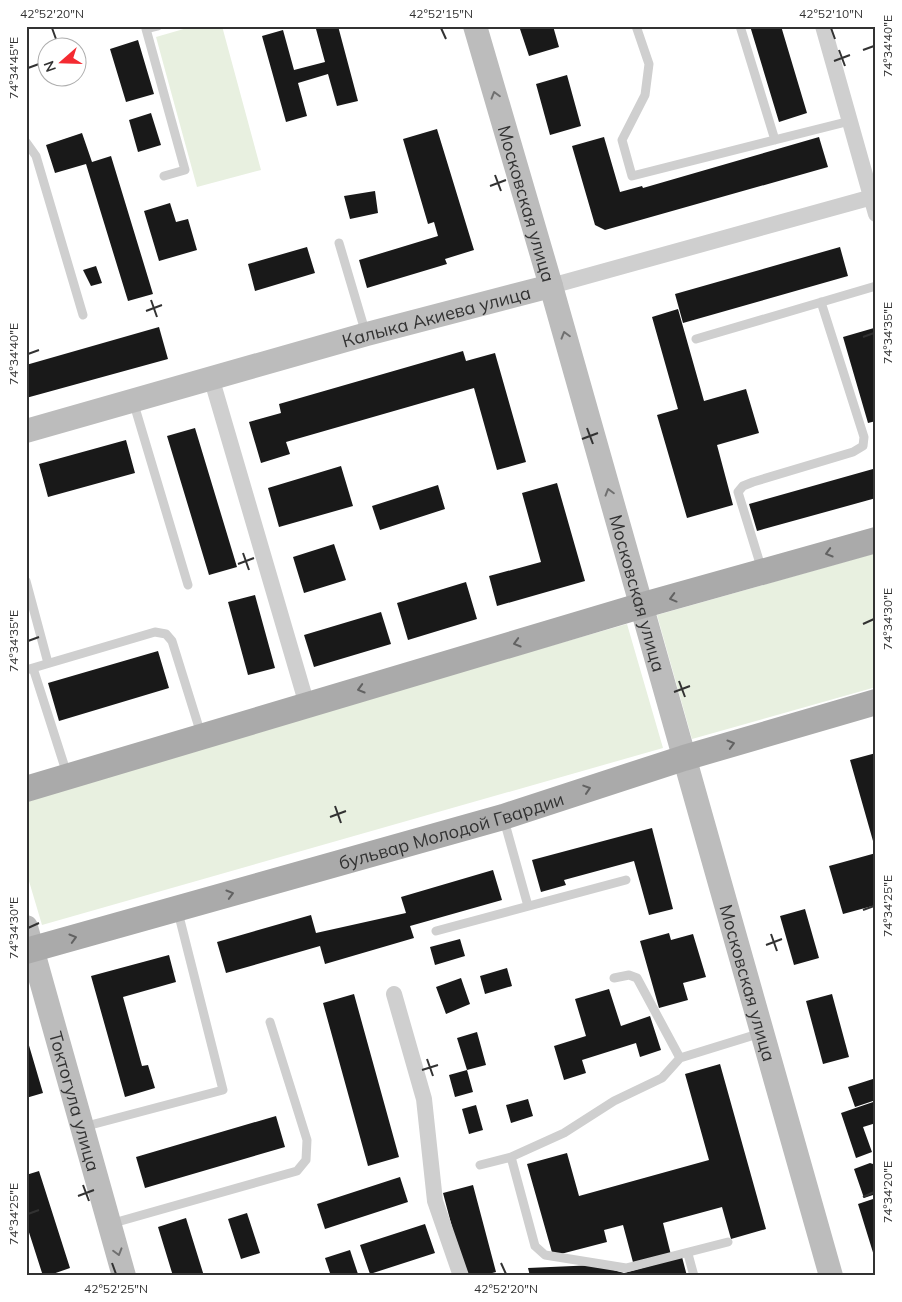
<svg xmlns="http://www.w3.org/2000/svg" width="902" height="1302" font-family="Mulish,sans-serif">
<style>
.green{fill:#e8f0e0}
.building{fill:#191919}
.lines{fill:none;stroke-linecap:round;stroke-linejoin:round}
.lane{stroke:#cfcfcf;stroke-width:9}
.street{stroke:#cfcfcf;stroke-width:16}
.secondary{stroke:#bcbcbc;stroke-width:24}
.primary{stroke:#aaa;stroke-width:26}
.oneway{stroke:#707070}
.oneway2{stroke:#626262}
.ticks{fill:none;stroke:#323232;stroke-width:2}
.labels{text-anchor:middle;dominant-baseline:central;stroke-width:5;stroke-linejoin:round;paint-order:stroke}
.street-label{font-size:18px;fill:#323232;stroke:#fff}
.neatline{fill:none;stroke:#323232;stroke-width:2}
.ticks-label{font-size:12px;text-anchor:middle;fill:#323232}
</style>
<rect width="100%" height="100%" fill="#fff"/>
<path class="green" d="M 194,26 L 222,26 L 261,170 L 197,187 L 156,37 Z
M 876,553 L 876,687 L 692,739 L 657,615 Z
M 627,624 L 663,748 L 42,925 L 26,871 L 26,796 Z"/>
<path class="building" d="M 328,26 L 338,26 L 358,101 L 337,106 L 328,74 L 298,83 L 307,116 L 286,122 L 262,36 L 283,30 L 294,70 L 325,62 L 316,29 Z
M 519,26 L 553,26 L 559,47 L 529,56 Z
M 750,26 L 781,26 L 807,113 L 779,122 Z
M 138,40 L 154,94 L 126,102 L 110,49 Z
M 567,75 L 581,126 L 550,135 L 536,84 Z
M 151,113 L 161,145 L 138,152 L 129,120 Z
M 437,129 L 474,250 L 445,259 L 447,264 L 367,288 L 359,260 L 438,236 L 434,222 L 428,224 L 403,139 Z
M 82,133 L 92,162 L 111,156 L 153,294 L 128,301 L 86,164 L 55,173 L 46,145 Z
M 604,137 L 620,192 L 642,186 L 643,188 L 819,137 L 828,167 L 605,230 L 595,225 L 572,146 Z
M 375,191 L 378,213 L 350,219 L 344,196 Z
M 170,203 L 176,222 L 188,219 L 197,250 L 159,261 L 144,211 Z
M 307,247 L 315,273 L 255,291 L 248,264 Z
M 840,247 L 848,276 L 683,323 L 675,294 Z
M 96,266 L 102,283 L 91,286 L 83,270 Z
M 678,309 L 704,401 L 746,389 L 759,433 L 717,445 L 733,505 L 687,518 L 657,415 L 678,409 L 652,317 Z
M 159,327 L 168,359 L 26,398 L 26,365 Z
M 874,328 L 876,335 L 876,421 L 868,423 L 843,337 Z
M 463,351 L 466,361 L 495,353 L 526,462 L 497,470 L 474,388 L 286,442 L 290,454 L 261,463 L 249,422 L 281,413 L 279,404 Z
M 195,428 L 237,567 L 209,575 L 167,436 Z
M 126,440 L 135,473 L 48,497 L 39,464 Z
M 341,466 L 353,506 L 279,527 L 268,488 Z
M 873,469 L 876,498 L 757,531 L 749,504 Z
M 557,483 L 585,581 L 497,606 L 489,576 L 541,562 L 522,493 Z
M 438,485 L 445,509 L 380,530 L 372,506 Z
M 334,544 L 346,580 L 304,593 L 293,557 Z
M 466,582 L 477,619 L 408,640 L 397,603 Z
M 255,595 L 275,668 L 248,675 L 228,602 Z
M 381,612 L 391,644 L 314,667 L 304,635 Z
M 158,651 L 169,688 L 59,721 L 48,683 Z
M 876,753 L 876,848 L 875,848 L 850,760 Z
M 652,828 L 673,909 L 649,915 L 634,861 L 564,880 L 566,885 L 541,892 L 532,860 Z
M 876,853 L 876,905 L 843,914 L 829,866 Z
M 493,870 L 502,900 L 410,926 L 414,938 L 325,964 L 320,946 L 226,973 L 217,942 L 311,915 L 316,933 L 406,913 L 401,897 Z
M 805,909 L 819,958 L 794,965 L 780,916 Z
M 669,933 L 671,940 L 693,934 L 706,977 L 683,983 L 688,1000 L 659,1008 L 640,941 Z
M 460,939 L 465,956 L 435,965 L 430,947 Z
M 169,955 L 176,982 L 123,997 L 142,1066 L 148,1065 L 155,1088 L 125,1097 L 91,976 Z
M 507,968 L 512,986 L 485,994 L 480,976 Z
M 461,978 L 470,1004 L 446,1014 L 436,987 Z
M 609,989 L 621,1026 L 650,1016 L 661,1050 L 640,1057 L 636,1043 L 582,1060 L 586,1073 L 564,1080 L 554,1046 L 586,1036 L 575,999 Z
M 354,994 L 399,1157 L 368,1166 L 323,1003 Z
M 832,994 L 849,1057 L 823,1064 L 806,1001 Z
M 477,1032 L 486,1065 L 467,1070 L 457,1038 Z
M 26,1042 L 28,1042 L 43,1093 L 26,1098 Z
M 720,1064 L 766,1229 L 731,1239 L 722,1207 L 663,1223 L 671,1255 L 634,1266 L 623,1225 L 604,1230 L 607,1242 L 553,1256 L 527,1164 L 567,1153 L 579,1196 L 709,1160 L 685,1074 Z
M 467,1070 L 473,1092 L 455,1097 L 449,1075 Z
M 876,1078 L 876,1100 L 855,1107 L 848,1087 Z
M 528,1099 L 533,1116 L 511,1123 L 506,1105 Z
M 876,1101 L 876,1123 L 863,1127 L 872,1152 L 856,1158 L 841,1113 Z
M 476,1105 L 483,1130 L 469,1134 L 462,1109 Z
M 276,1116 L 285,1147 L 145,1188 L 136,1157 Z
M 870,1163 L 876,1165 L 876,1194 L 864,1198 L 854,1169 Z
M 39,1171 L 70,1268 L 47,1276 L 43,1276 L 26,1223 L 26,1175 Z
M 400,1177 L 408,1202 L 325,1229 L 317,1204 Z
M 473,1185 L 496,1272 L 481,1276 L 465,1276 L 443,1193 Z
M 876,1198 L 876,1258 L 875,1259 L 858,1204 Z
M 247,1213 L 260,1253 L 241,1259 L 228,1219 Z
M 186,1218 L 204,1276 L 173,1276 L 158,1227 Z
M 425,1224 L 435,1253 L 370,1274 L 360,1245 Z
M 350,1250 L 358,1274 L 331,1276 L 325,1258 Z
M 682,1257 L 687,1276 L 530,1276 L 528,1268 L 596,1265 L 624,1273 Z"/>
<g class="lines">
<path class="lane" d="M 158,26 L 146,29 L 185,170 L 164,176
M 636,26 L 649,64 L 645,95 L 622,140 L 632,176 L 850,121
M 740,26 L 775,140
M 26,142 L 36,156 L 83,315
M 339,243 L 366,334
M 696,339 L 876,286
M 133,401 L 188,585
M 762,570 L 738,492 L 743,486 L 753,482 L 853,452 L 863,446 L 864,437 L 821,302
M 26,581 L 48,663
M 33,668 L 67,774
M 26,670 L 155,632 L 166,634 L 172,641 L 201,734
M 504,820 L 528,906
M 436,931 L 626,880
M 614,978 L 629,975 L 637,978 L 680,1058
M 83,1127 L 223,1090 L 178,912
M 511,1157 L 535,1246 L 545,1255 L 626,1268 L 728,1242
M 480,1165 L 511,1157 L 564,1133 L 614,1101 L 662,1078 L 680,1058 L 761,1033
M 110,1224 L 297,1171 L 306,1160 L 307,1140 L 270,1022
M 688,1254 L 694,1276"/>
<path class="street" d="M 823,26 L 876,214
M 551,286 L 876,196
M 211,377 L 307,705
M 394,994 L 424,1099 L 435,1201 L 461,1276"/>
<g class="secondary">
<path id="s1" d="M 475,26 L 551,286 L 831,1276"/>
<path id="s2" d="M 26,431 L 367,334 L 551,286"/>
<path id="s3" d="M 26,927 L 124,1276"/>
</g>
<g class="primary">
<path d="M 26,789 L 640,606 L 876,540"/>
<path id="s4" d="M 26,951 L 503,817 L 684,758 L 876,702"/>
</g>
</g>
<defs><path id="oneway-chevron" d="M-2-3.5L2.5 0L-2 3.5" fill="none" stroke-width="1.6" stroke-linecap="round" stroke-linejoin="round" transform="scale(1.25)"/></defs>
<g class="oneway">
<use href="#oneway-chevron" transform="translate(495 95) rotate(-106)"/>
<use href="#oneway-chevron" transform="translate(565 335) rotate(-106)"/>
<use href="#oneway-chevron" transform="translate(609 492) rotate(-106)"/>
<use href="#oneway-chevron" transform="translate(118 1252) rotate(74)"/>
</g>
<g class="oneway2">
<use href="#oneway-chevron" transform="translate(829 553) rotate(164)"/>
<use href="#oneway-chevron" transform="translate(673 598) rotate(165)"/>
<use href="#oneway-chevron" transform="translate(517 643) rotate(164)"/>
<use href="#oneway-chevron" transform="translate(361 689) rotate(164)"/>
<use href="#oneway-chevron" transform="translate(731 744) rotate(-16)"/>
<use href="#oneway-chevron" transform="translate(587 789) rotate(-18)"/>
<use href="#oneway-chevron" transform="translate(230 894) rotate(-16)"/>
<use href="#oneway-chevron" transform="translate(73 938) rotate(-16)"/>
</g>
<path class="ticks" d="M 52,28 L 56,39M 441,28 L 446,39M 831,28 L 835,39M 839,50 L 845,66M 863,50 L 874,46M 834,61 L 850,55M 28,68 L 39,64M 495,175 L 501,191M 490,186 L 506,180M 151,300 L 157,317M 146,311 L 162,305M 863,337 L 874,333M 28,354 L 39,350M 587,428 L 593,444M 582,439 L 598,433M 243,553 L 249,570M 238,564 L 254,558M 863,624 L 874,619M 28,641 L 39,637M 679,681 L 685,697M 674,692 L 690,686M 335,806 L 341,823M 330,817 L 346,811M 863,910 L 874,906M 28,928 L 39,923M 771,934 L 777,951M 766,945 L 782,939M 427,1059 L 433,1076M 422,1070 L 438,1065M 83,1185 L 89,1201M 78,1196 L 94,1190M 863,1197 L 874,1192M 28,1214 L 39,1210M 112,1263 L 116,1274M 501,1263 L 506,1274"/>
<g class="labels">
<g class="street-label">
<text stroke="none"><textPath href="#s1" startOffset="185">Московская улица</textPath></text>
<text stroke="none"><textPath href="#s2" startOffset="426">Калыка Акиева улица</textPath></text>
<text stroke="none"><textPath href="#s1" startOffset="590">Московская улица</textPath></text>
<text stroke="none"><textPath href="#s4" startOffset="442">бульвар Молодой Гвардии</textPath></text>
<text stroke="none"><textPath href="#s1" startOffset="995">Московская улица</textPath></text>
<text stroke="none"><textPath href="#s3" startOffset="181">Токтогула улица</textPath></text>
</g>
</g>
<rect width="902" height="1302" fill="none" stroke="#ffffff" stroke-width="55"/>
<g transform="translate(62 62) rotate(250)"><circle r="24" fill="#ffffff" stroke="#adadad"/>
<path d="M0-4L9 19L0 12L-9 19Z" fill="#f42a31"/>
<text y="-8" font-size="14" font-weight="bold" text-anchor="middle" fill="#323232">N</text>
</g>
<rect x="28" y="28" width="846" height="1246" class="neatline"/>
<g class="ticks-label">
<text x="52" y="18">42°52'20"N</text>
<text x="441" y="18">42°52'15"N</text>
<text x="831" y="18">42°52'10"N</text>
<text transform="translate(888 46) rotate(-90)" y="4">74°34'40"E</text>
<text transform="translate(14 68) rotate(-90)" y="4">74°34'45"E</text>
<text transform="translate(888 333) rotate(-90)" y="4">74°34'35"E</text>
<text transform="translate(14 354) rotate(-90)" y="4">74°34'40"E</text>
<text transform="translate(888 619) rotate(-90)" y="4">74°34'30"E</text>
<text transform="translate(14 641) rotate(-90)" y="4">74°34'35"E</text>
<text transform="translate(888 906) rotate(-90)" y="4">74°34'25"E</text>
<text transform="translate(14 928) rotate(-90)" y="4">74°34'30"E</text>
<text transform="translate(888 1192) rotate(-90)" y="4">74°34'20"E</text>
<text transform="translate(14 1214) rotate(-90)" y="4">74°34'25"E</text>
<text x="116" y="1293">42°52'25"N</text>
<text x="506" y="1293">42°52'20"N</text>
</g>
</svg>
